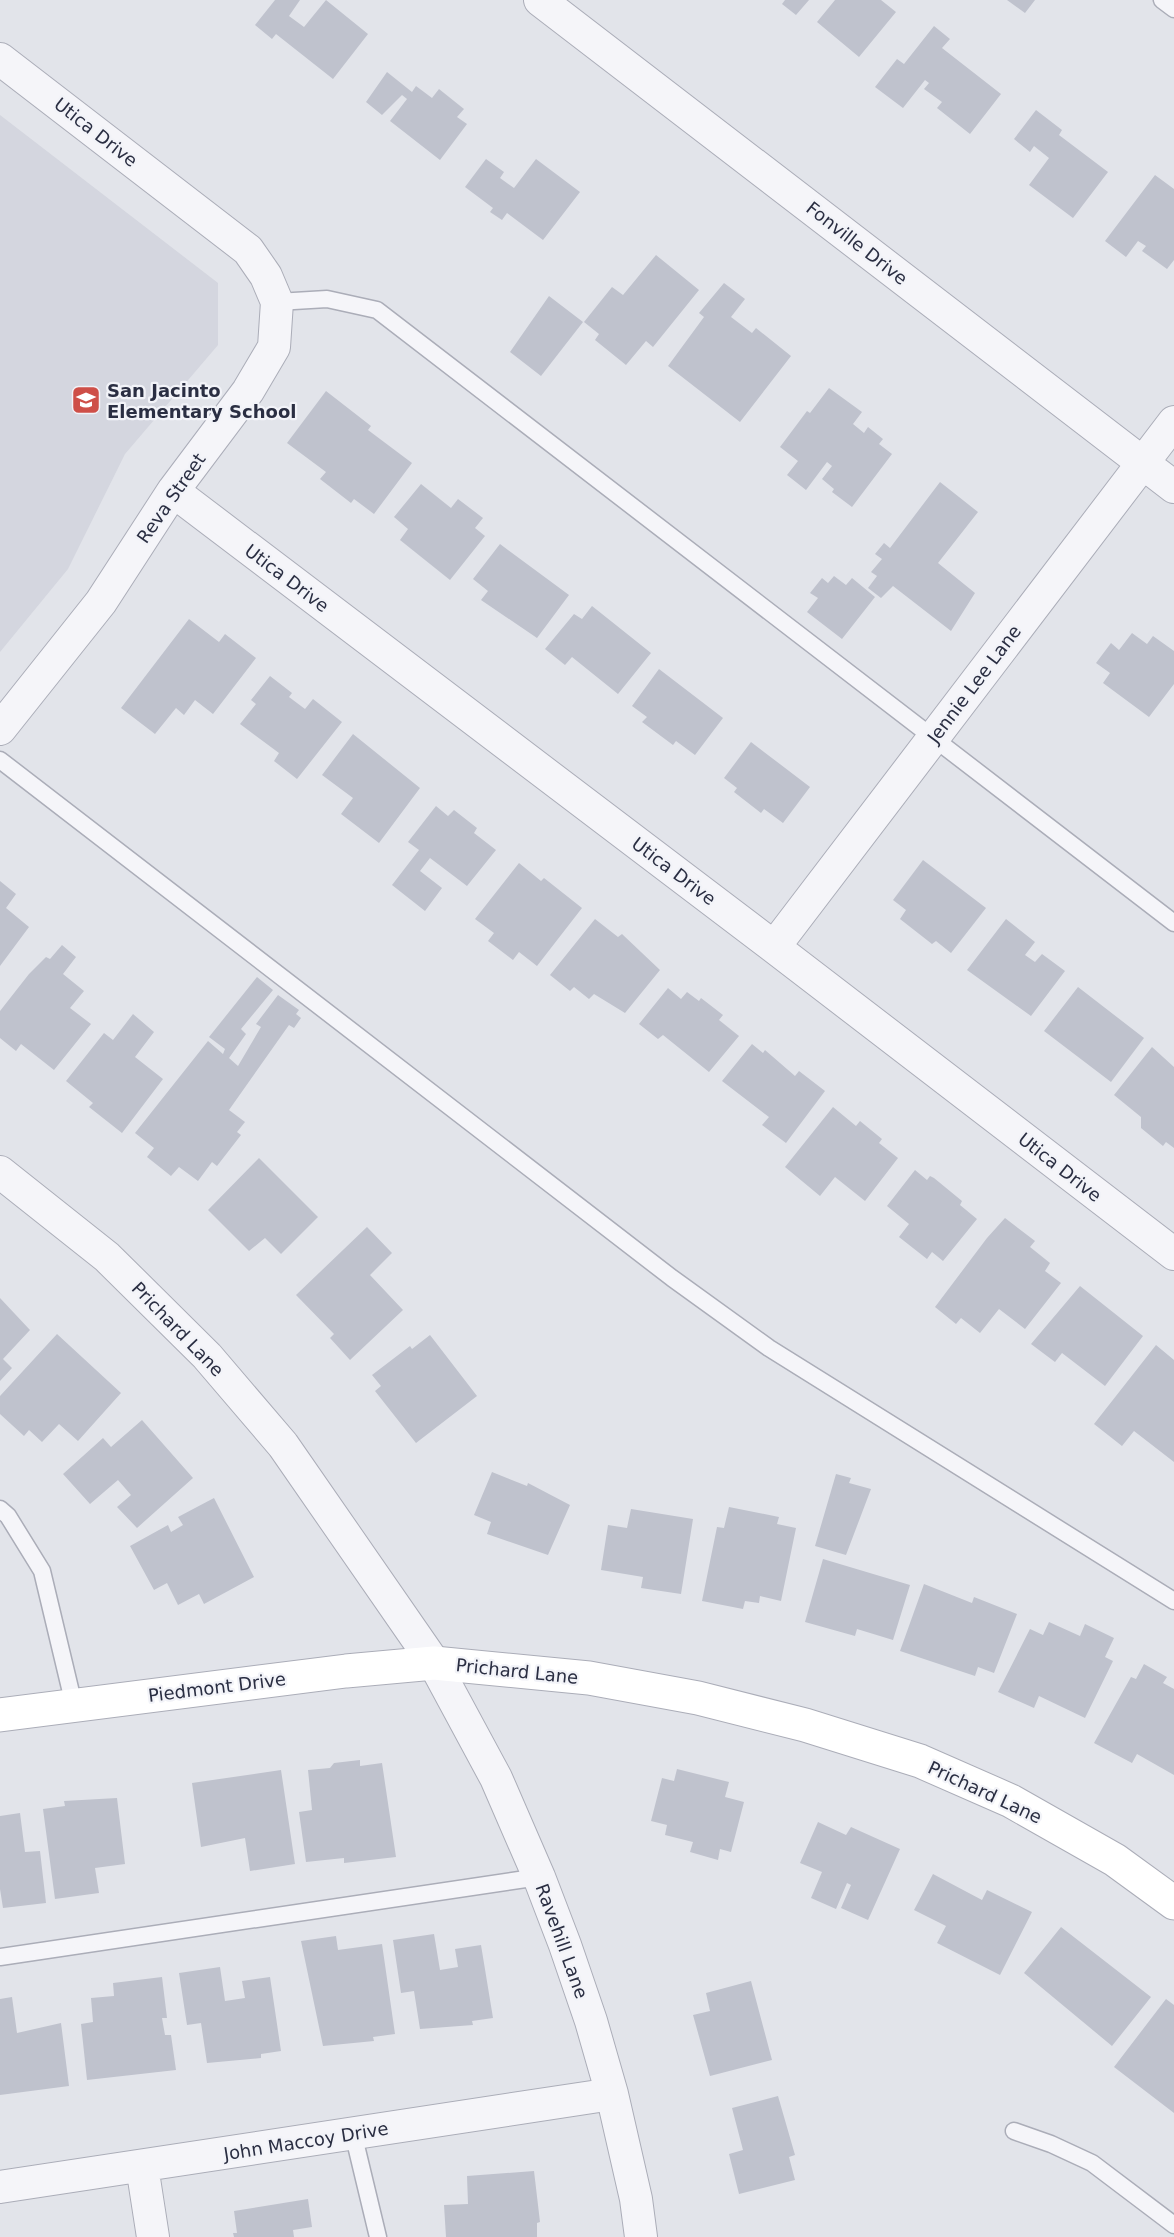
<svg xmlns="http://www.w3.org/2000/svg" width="1174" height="2237" font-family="'DejaVu Sans',sans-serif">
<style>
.built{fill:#d4d6df}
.building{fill:#bfc2cd}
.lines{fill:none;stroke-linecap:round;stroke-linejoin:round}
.lane-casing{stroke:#abadb8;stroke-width:19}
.street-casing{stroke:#abadb8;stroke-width:34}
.secondary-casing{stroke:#abadb8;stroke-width:35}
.lane{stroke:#f5f5f9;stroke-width:16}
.street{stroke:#f5f5f9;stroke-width:32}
.secondary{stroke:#fff;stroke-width:33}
.labels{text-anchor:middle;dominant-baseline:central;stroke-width:4.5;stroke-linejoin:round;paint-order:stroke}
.street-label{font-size:18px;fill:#2a2e42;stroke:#f2f3f8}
.poi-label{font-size:18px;font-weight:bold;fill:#2a2e42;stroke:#f2f3f8;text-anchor:start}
</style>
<rect width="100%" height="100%" fill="#e2e4ea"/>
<path class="built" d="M 0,115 L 218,283 L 218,345 L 125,454 L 68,569 L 0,652 Z"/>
<path class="building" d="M 275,0 L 300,0 L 289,16 L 304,27 L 326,0 L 368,34 L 333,79 L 276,34 L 272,39 L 255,25 Z
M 785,0 L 809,0 L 796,15 L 782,4 Z
M 835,0 L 881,0 L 896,12 L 859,57 L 817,22 Z
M 1007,0 L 1035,0 L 1025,13 Z
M 934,26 L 950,39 L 942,48 L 1001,94 L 970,134 L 937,108 L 942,102 L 924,89 L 929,83 L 925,80 L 903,108 L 875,87 L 897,59 L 904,64 Z
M 387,72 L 412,92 L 416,86 L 432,98 L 439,89 L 464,109 L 457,117 L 467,124 L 440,160 L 390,121 L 407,99 L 402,95 L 382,115 L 366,102 Z
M 1036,110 L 1062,130 L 1059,135 L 1108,172 L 1073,218 L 1029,185 L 1049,158 L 1034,146 L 1030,152 L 1014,139 Z
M 486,159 L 504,172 L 500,178 L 514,188 L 536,159 L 580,192 L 543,240 L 507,213 L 502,220 L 490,212 L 493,208 L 465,187 Z
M 1155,175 L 1174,189 L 1174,260 L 1167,269 L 1142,251 L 1146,246 L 1138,241 L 1126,257 L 1105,241 Z
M 656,255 L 699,290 L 653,347 L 646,341 L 626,365 L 595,340 L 599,334 L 584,322 L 612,287 L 623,295 Z
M 724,283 L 745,299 L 731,317 L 752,333 L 756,328 L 791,356 L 740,422 L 668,366 L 704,317 L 699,313 Z
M 549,296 L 583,322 L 541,376 L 510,352 Z
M 829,388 L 862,412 L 853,424 L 864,433 L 868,427 L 883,439 L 879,444 L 892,454 L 852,507 L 832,492 L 834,489 L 822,479 L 832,466 L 827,462 L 806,490 L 787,475 L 798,461 L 780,447 L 807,411 L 810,413 Z
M 326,391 L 371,426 L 368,430 L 412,463 L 374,514 L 354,499 L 351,503 L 320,479 L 326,472 L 287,443 Z
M 940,482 L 978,512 L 938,563 L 975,593 L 951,631 L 893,586 L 881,598 L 868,588 L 877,576 L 871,572 L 882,559 L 875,554 L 884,543 L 890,548 Z
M 421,484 L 451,508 L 458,499 L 483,518 L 475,528 L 485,536 L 450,580 L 400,540 L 408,529 L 394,517 Z
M 500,544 L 569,595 L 537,638 L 481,600 L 488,591 L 473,579 Z
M 834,576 L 846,585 L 852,578 L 875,597 L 842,639 L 807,612 L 818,598 L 810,593 L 822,578 L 828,583 Z
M 592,606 L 651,653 L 618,694 L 572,657 L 565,665 L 545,649 L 574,614 L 582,619 Z
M 189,619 L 219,642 L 225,634 L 256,658 L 213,714 L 195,700 L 184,715 L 176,708 L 155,734 L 121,708 Z
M 1132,633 L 1147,644 L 1153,636 L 1174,651 L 1174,684 L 1149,717 L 1103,683 L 1110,673 L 1096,663 L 1111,643 L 1119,650 Z
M 659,669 L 723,718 L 695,755 L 676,741 L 673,745 L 642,722 L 647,717 L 632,706 Z
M 270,676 L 292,693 L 289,697 L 305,709 L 313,699 L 342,722 L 297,779 L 274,761 L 279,753 L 240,724 L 256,704 L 251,700 Z
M 353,734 L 420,788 L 379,843 L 341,814 L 353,798 L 322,775 Z
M 751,742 L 810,787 L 783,823 L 764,809 L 761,813 L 734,792 L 737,788 L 724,778 Z
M 436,806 L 448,816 L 454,810 L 477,828 L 474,833 L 496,850 L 467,886 L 430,858 L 420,871 L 442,888 L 425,911 L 392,885 L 419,850 L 408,842 Z
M 923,860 L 986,908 L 951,953 L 936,941 L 932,944 L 900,919 L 906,910 L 893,900 Z
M 519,863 L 541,881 L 544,878 L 582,908 L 537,966 L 519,952 L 513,960 L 488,941 L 494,933 L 475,919 Z
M 0,881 L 16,894 L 6,908 L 29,927 L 0,966 Z
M 595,919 L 618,937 L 622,934 L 660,970 L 625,1013 L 594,994 L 589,999 L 574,987 L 570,991 L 550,975 Z
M 1006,919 L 1035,942 L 1025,955 L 1035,962 L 1042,954 L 1065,971 L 1031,1016 L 967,970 Z
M 62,945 L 76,957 L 63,974 L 84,991 L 70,1008 L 91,1024 L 54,1070 L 21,1044 L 16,1051 L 0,1038 L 0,1011 L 29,974 L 46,957 L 50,959 Z
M 257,977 L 273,990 L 241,1029 L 246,1034 L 229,1058 L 238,1066 L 261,1027 L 256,1024 L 278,995 L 299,1010 L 296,1014 L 301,1018 L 294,1028 L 289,1025 L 229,1110 L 245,1122 L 237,1132 L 241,1135 L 217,1166 L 212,1162 L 198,1181 L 179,1167 L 171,1176 L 147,1157 L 154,1148 L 135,1133 L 208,1041 L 223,1054 L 225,1049 L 209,1037 Z
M 1078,987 L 1144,1038 L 1111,1082 L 1044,1031 Z
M 668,988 L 681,999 L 687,992 L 699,1001 L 701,998 L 723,1015 L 719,1020 L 739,1036 L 709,1072 L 663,1035 L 658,1039 L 639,1024 Z
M 133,1014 L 154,1032 L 135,1057 L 163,1079 L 122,1133 L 89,1107 L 93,1103 L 66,1081 L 104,1033 L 113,1040 Z
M 752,1044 L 763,1053 L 765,1050 L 795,1076 L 799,1071 L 825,1091 L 786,1143 L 762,1125 L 769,1117 L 722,1081 Z
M 1152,1047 L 1174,1067 L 1174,1148 L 1166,1142 L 1163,1146 L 1141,1128 L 1141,1117 L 1114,1095 Z
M 833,1107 L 856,1126 L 860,1121 L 882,1139 L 879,1143 L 898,1158 L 865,1201 L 835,1177 L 820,1196 L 785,1167 Z
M 259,1158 L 318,1217 L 281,1254 L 265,1238 L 249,1251 L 208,1210 Z
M 915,1170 L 927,1180 L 930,1176 L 934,1178 L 962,1201 L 960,1205 L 977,1219 L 943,1261 L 932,1252 L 927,1259 L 899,1237 L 909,1224 L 887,1206 Z
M 1005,1218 L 1035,1241 L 1030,1247 L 1050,1263 L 1045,1271 L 1061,1283 L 1025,1329 L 999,1309 L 980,1333 L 961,1318 L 956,1324 L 935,1307 L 987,1238 Z
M 367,1227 L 392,1253 L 370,1275 L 403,1310 L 350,1360 L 330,1338 L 334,1334 L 296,1295 Z
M 1080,1286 L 1143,1336 L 1105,1386 L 1062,1353 L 1055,1362 L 1031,1344 Z
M 0,1298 L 30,1330 L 3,1359 L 12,1368 L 0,1381 Z
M 57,1334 L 121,1393 L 78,1441 L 59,1424 L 42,1442 L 29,1430 L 24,1436 L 0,1414 L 0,1396 Z
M 430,1335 L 477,1396 L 416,1443 L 375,1391 L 381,1386 L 372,1375 L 410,1346 L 412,1349 Z
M 1156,1345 L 1174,1360 L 1174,1462 L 1134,1431 L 1122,1446 L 1094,1424 Z
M 142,1420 L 193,1478 L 137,1528 L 117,1507 L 131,1495 L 118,1480 L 90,1504 L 63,1474 L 103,1438 L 111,1447 Z
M 492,1472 L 527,1486 L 528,1483 L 570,1505 L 548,1555 L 487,1534 L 491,1522 L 474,1515 Z
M 836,1474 L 851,1478 L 849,1483 L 871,1489 L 846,1555 L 815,1546 Z
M 214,1498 L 254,1577 L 204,1604 L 199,1594 L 178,1605 L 167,1583 L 154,1590 L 130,1546 L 168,1525 L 171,1532 L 183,1525 L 178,1517 Z
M 729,1507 L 779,1517 L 777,1524 L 796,1528 L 781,1601 L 760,1596 L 759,1603 L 745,1601 L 743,1609 L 702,1601 L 717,1527 L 724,1528 Z
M 631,1509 L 693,1519 L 681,1594 L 641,1588 L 643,1577 L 601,1570 L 608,1525 L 627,1528 Z
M 823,1559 L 910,1585 L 893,1640 L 857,1629 L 855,1636 L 805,1622 Z
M 924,1584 L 972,1603 L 974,1597 L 1017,1614 L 994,1673 L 978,1667 L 975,1676 L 900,1651 Z
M 1049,1622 L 1080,1636 L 1085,1624 L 1114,1638 L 1105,1657 L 1113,1661 L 1085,1718 L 1039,1696 L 1034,1708 L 998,1692 L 1030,1629 L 1043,1635 Z
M 1144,1664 L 1167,1677 L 1163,1683 L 1174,1689 L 1174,1775 L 1137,1754 L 1132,1763 L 1094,1743 L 1131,1677 L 1136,1679 Z
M 360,1760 L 360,1766 L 382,1763 L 396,1857 L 344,1863 L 344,1858 L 306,1862 L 299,1812 L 312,1810 L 308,1770 L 330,1768 L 334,1763 Z
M 677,1769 L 729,1782 L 725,1797 L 744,1802 L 731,1852 L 720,1849 L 718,1860 L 690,1852 L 693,1842 L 665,1835 L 667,1825 L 651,1821 L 662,1778 L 674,1781 Z
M 281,1770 L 295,1864 L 250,1871 L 245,1838 L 201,1847 L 192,1783 Z
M 117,1798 L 125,1864 L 95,1868 L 99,1893 L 55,1899 L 43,1809 L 65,1806 L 64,1801 Z
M 20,1813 L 25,1852 L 40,1851 L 46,1903 L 3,1908 L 0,1889 L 0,1816 Z
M 818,1822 L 846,1835 L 851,1827 L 900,1849 L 868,1920 L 841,1908 L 851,1885 L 847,1883 L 836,1909 L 811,1898 L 822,1872 L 800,1863 Z
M 933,1874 L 982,1900 L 987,1890 L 1032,1912 L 1000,1975 L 937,1943 L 946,1926 L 914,1910 Z
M 1061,1927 L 1151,1997 L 1112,2046 L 1024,1973 Z
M 434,1934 L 440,1970 L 458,1967 L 455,1949 L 481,1945 L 493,2018 L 472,2021 L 473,2025 L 420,2029 L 414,1991 L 401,1993 L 393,1940 Z
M 336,1936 L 338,1950 L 382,1944 L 395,2034 L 373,2037 L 374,2041 L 323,2046 L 301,1941 Z
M 220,1967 L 225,2001 L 245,1998 L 242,1981 L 270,1977 L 281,2051 L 261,2054 L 261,2058 L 207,2063 L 201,2023 L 187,2025 L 179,1973 Z
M 162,1977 L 167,2018 L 162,2018 L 165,2035 L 171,2035 L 176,2070 L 87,2080 L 81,2024 L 93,2022 L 91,1998 L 114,1996 L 113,1983 Z
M 751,1981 L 772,2060 L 710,2076 L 693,2015 L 710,2011 L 706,1993 Z
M 12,1997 L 17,2033 L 61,2023 L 69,2086 L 0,2095 L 0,1999 Z
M 1166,1999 L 1174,2005 L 1174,2113 L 1114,2067 Z
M 778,2096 L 795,2155 L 789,2157 L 795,2180 L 739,2194 L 729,2154 L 743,2150 L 732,2108 Z
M 534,2171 L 540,2222 L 537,2223 L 537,2237 L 446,2237 L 444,2205 L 468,2204 L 467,2176 Z
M 308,2199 L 312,2227 L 293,2230 L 294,2237 L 234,2237 L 233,2233 L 237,2233 L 234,2211 Z"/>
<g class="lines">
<g class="lane-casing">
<path id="lane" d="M 1162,0 L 1174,9
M 277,302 L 327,299 L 377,310 L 1174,923
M 0,760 L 672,1278 L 769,1348 L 1174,1601
M 0,1509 L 8,1516 L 42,1571 L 74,1705
M 0,1957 L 539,1877
M 1014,2131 L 1051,2144 L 1092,2163 L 1174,2225
M 353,2133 L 378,2237"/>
</g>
<g class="street-casing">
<path id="street" d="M 540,0 L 1174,487
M 0,59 L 248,250 L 266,276 L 277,302 L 274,347 L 248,391 L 173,491 L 101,602 L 0,729
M 173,491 L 774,947 L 1174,1254
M 774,947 L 1174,422
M 0,1172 L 107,1257 L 207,1356 L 283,1445 L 434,1663 L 496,1778 L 539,1877 L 565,1945 L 591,2021 L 612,2094 L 636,2199 L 641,2237
M 142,2166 L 153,2237
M 0,2187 L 612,2094"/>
</g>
<g class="secondary-casing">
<path id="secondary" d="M 0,1715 L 346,1671 L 434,1663 L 589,1678 L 698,1698 L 805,1725 L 920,1761 L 1011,1801 L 1115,1860 L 1174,1903"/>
</g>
<use href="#lane" class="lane"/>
<use href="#street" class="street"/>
<use href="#secondary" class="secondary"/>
</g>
<defs>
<g id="school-square" transform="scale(1.5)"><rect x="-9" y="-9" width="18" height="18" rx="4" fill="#ce4f48" stroke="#f2f3f8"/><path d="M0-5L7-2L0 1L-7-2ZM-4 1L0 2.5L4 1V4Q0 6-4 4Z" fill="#fff"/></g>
</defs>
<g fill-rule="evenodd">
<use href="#school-square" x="86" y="400"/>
</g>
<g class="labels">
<g class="street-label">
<text transform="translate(96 132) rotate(38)">Utica Drive</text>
<text transform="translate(857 243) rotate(38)">Fonville Drive</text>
<text transform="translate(171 498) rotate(-55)">Reva Street</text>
<text transform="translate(287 578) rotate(37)">Utica Drive</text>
<text transform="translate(974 684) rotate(-53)">Jennie Lee Lane</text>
<text transform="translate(674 871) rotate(37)">Utica Drive</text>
<text transform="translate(1060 1167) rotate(38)">Utica Drive</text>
<text transform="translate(178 1329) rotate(46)">Prichard Lane</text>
<text transform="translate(517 1671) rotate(6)">Prichard Lane</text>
<text transform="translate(217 1687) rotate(-7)">Piedmont Drive</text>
<text transform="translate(985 1792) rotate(25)">Prichard Lane</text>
<text transform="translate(562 1941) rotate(70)">Ravehill Lane</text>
<text transform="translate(306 2141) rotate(-9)">John Maccoy Drive</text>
</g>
<g class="poi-label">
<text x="107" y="390">San Jacinto<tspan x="107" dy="21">Elementary School</tspan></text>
</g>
</g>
</svg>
